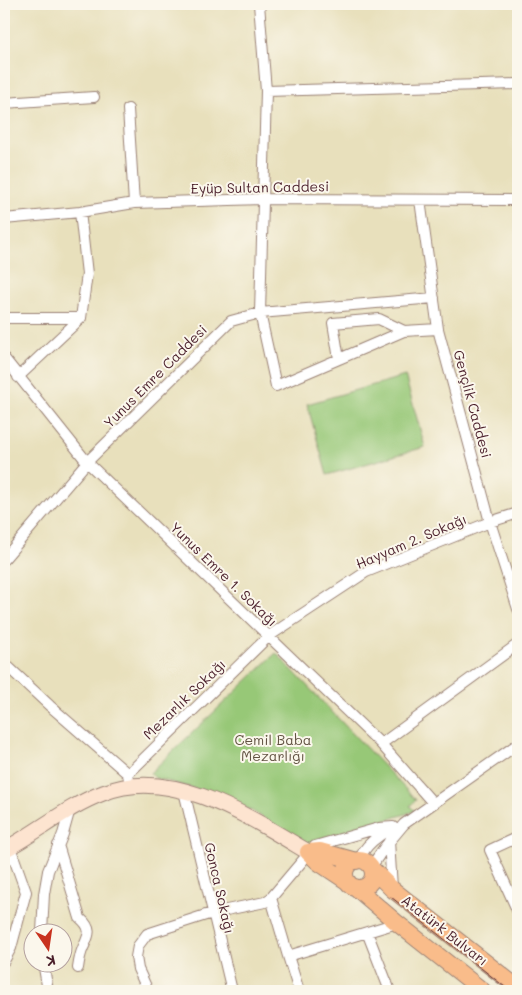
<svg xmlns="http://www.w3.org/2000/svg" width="522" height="995" font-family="Mali,sans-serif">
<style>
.green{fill:#97c877;stroke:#707451}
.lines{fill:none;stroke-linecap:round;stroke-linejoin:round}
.street-casing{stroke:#998074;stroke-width:12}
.secondary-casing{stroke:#998074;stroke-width:17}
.primary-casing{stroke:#998074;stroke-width:18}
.street{stroke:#fff;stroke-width:10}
.secondary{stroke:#fde4d0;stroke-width:15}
.primary{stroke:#f9bc8a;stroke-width:16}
.tram{stroke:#4a1f2b;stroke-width:1}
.labels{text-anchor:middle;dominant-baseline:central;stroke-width:4;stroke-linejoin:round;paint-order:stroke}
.street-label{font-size:14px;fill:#4a1f2b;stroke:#fbf7ec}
.park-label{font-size:14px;fill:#615242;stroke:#fbf7ec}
</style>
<rect width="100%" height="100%" fill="#fbf7ec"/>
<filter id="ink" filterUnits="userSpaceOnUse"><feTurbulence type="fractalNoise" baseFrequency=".02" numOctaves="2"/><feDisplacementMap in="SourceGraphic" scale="10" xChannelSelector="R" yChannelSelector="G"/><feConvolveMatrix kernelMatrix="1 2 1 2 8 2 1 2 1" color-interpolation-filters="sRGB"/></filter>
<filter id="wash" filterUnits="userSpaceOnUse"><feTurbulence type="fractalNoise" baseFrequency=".0096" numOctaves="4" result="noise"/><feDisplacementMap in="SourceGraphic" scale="20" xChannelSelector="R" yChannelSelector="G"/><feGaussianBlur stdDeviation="1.12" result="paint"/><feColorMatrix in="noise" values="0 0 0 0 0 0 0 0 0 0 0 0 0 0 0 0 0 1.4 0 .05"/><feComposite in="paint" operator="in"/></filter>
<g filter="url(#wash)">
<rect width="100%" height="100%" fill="#e8e0bc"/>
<path class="green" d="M 405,376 L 425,447 L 327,475 L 307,404 Z
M 276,653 L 416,800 L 410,806 L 415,811 L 308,845 L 252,811 L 207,792 L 155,778 L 150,773 Z"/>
</g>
<g filter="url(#ink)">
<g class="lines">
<g class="street-casing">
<path id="street" d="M 259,4 L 266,91 L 260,313 L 276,386 L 339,359 L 333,323 L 379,319 L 404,331 L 339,359
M 266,91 L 518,84
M 4,103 L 94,97
M 128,109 L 134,203
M 420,200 L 438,329 L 490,522 L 518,609
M 4,219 L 80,212 L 134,203 L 263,199 L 518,200
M 4,318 L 81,318
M 404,331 L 438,329
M 4,358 L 87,462 L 381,744 L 433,803
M 18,377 L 81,318 L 87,274 L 80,212
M 4,559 L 87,462 L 231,321 L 260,313 L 434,298
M 4,663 L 50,706 L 128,774
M 381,744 L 518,644
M 130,786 L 128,774 L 269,636 L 366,572 L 490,522 L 518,513
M 184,791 L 232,991
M 518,837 L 490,850 L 518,912
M 389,841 L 392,888
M 58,845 L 80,918 C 93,929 89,935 83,948 C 80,954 79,961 78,968
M 360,860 C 363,846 380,834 392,828
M 371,867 L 384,848 L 404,824 L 518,744
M 271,898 L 288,956 L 397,923
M 42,932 L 44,894 L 48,871 L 63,834 L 70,809
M 367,932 L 390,991
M 288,956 L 299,991
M 4,961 L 11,948 L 26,892 L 10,847
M 43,962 L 48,991
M 148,991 L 138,969 L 136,957 L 138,946 L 147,934 L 212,913 L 265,902 L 271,898 L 315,846 L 379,828 L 393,827"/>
</g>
<g class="secondary-casing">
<path id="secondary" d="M 4,850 C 38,832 66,807 103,793 C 172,765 251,818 308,852"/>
</g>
<g class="primary-casing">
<path id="primary" d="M 308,852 L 318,862 L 348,882
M 308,852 L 320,851 L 356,861
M345 874a14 14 0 1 1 28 0a14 14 0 1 1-28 0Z
M 373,870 L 392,889 L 518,988
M 355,887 L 397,923 L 483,991"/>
</g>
<use href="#street" class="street"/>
<use href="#secondary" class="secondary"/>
<use href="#primary" class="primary"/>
<path class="tram" d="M 391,897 L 510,991"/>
</g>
</g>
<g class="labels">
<g class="street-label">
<text transform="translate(260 187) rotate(-1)">Eyüp Sultan Caddesi</text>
<text transform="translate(155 376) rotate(-45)">Yunus Emre Caddesi</text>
<text transform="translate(473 404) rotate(75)">Gençlik Caddesi</text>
<text transform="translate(411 541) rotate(-23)">Hayyam 2. Sokağı</text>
<text transform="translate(224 574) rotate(44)">Yunus Emre 1. Sokağı</text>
<text transform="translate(184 699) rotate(-44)">Mezarlık Sokağı</text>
<text transform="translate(220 888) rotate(77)">Gonca Sokağı</text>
<text transform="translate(445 930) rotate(38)">Atatürk Bulvarı</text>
</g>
<g class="park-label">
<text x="273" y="739">Cemil Baba<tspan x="273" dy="16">Mezarlığı</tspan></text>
</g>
</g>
<rect width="522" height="995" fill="none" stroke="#fbf7ec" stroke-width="20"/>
<g transform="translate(48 948) rotate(167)"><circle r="24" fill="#fbf7ec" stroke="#b4a19f"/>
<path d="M0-4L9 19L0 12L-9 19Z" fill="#c8321e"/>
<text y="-8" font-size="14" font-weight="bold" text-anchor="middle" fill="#4a1f2b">K</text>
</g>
</svg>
